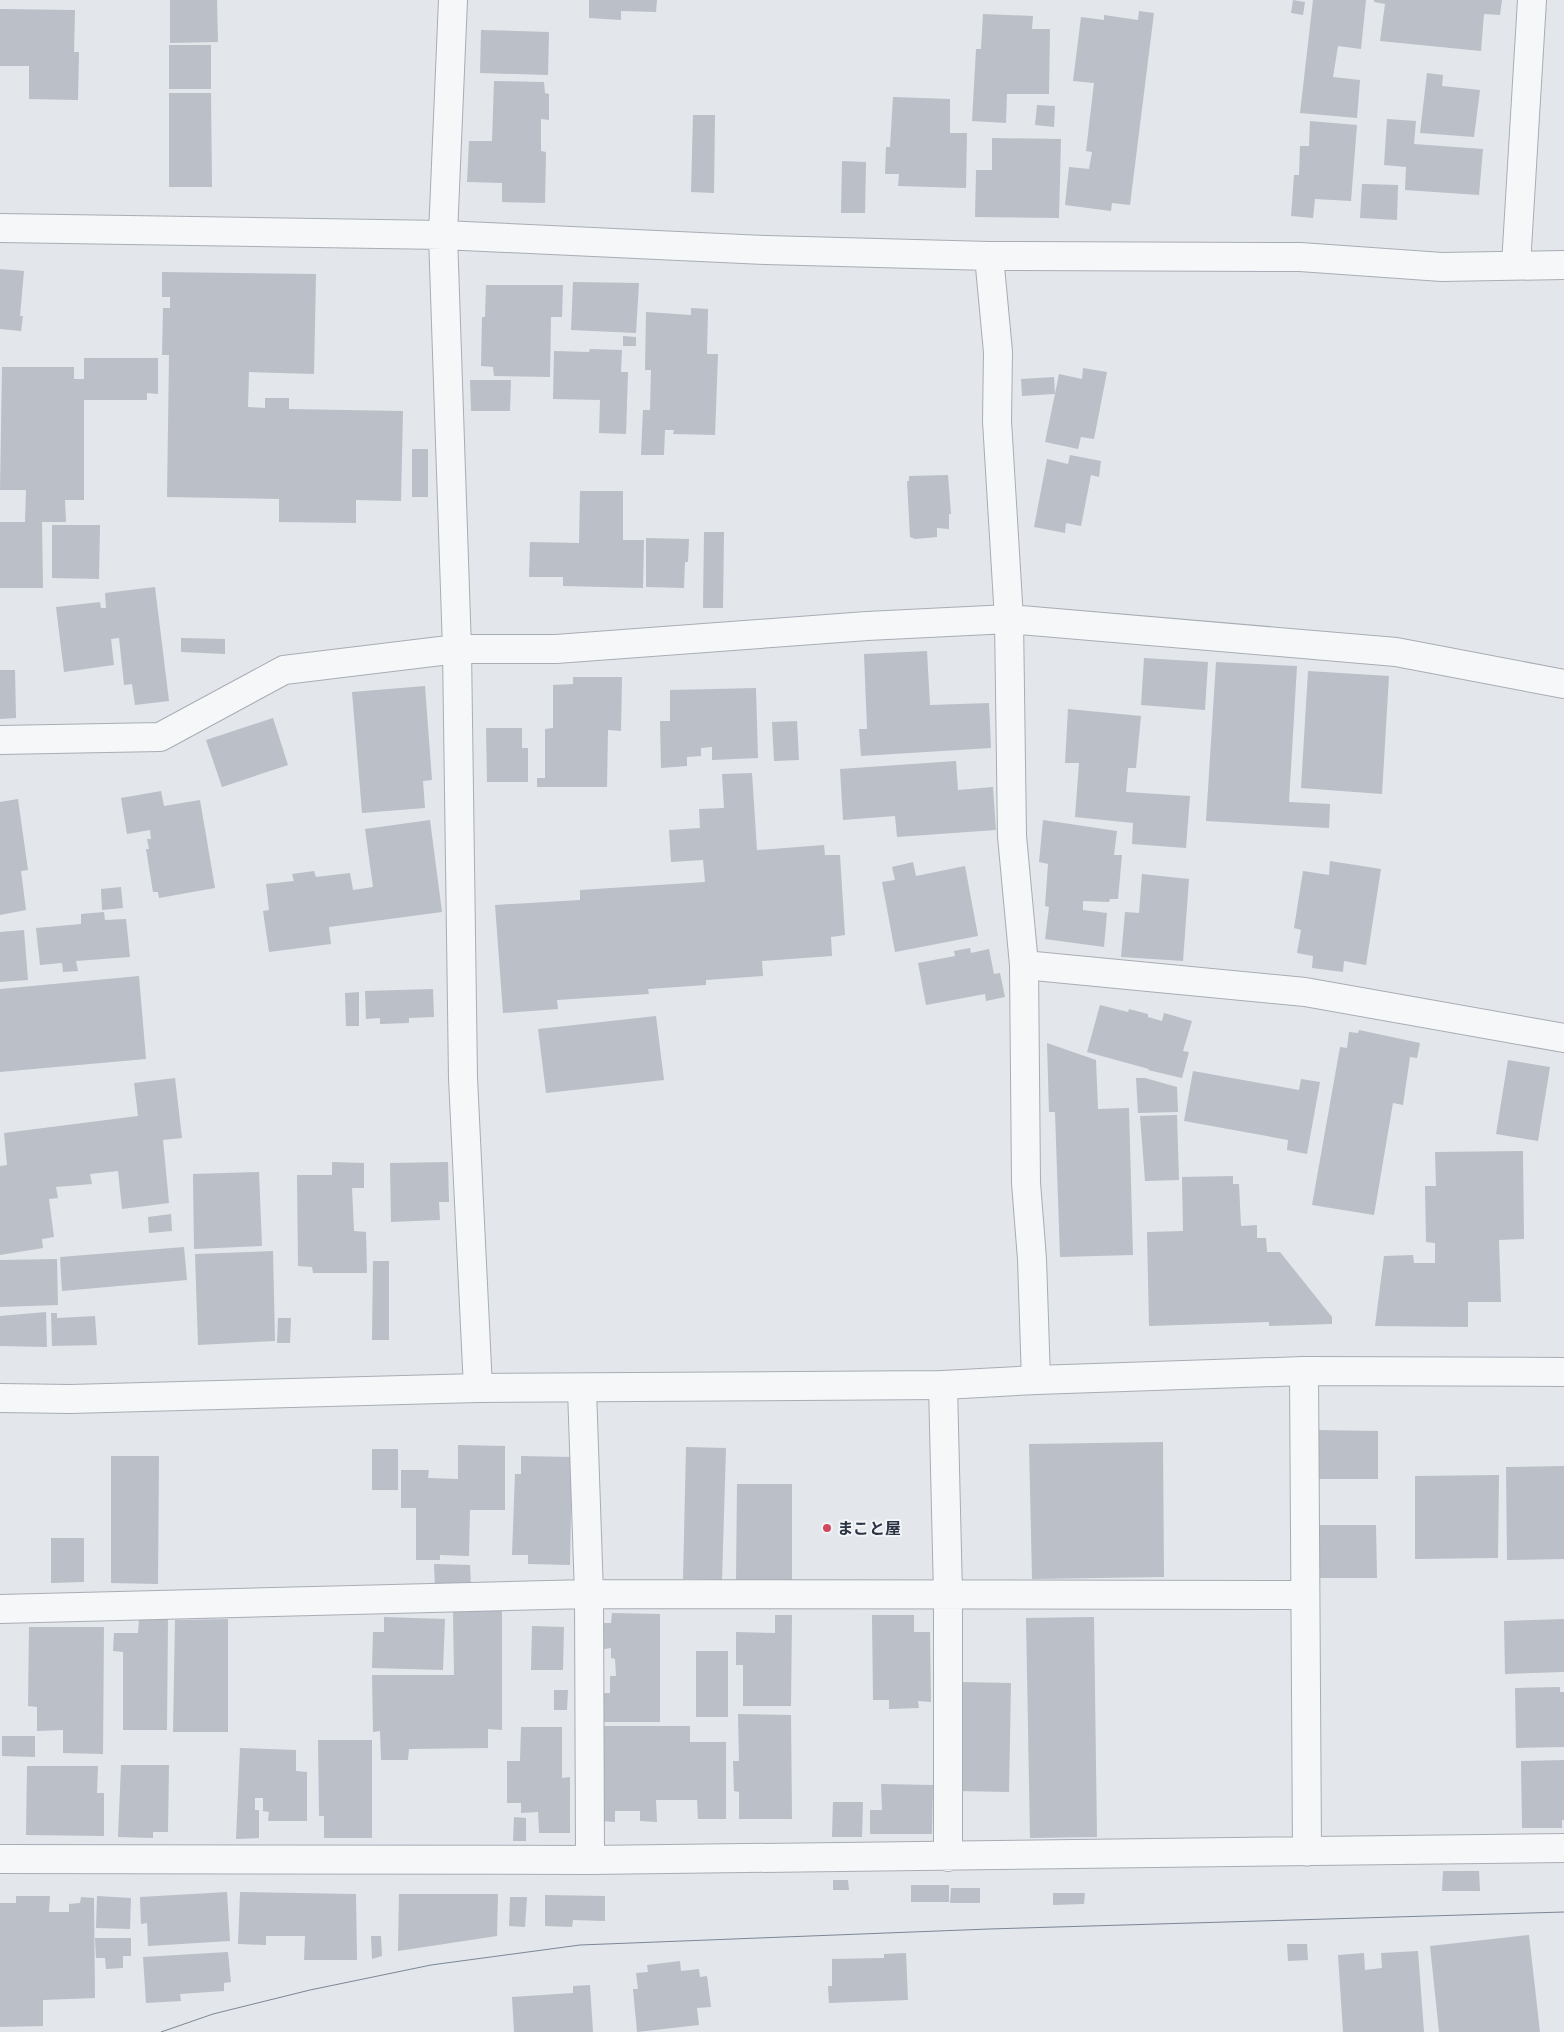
<svg xmlns="http://www.w3.org/2000/svg" width="1564" height="2032" font-family="'Public Sans','Noto Sans JP',sans-serif">
<style>
.building{fill:#babfc8}
.lines{fill:none;stroke-linecap:round;stroke-linejoin:round}
.minor-casing{stroke:#a8adb5;stroke-width:30}
.tertiary-casing{stroke:#a8adb5;stroke-width:30}
.minor{stroke:#f6f7f9;stroke-width:28}
.tertiary{stroke:#f6f7f9;stroke-width:28}
.tram{stroke:#7c8695;stroke-width:1}
.poi-dot{fill:#ce495e;stroke:#f3f5f8;stroke-width:2}
.labels{text-anchor:middle;dominant-baseline:central;stroke-width:4;stroke-linejoin:round;paint-order:stroke}
.poi-label{font-size:16px;font-weight:bold;fill:#2a3443;stroke:#f3f5f8;text-anchor:start}
</style>
<rect width="100%" height="100%" fill="#e3e6eb"/>
<path class="building" d="M 170,0 L 217,0 L 218,42 L 170,43 Z
M 589,0 L 657,0 L 656,12 L 621,11 L 621,20 L 589,18 Z
M 1293,0 L 1305,2 L 1303,15 L 1291,13 Z
M 1313,0 L 1366,0 L 1361,49 L 1338,46 L 1333,77 L 1360,80 L 1357,118 L 1300,113 Z
M 1374,0 L 1502,0 L 1500,15 L 1484,14 L 1481,51 L 1380,41 L 1385,4 L 1374,2 Z
M 0,9 L 75,10 L 74,52 L 79,52 L 78,100 L 29,99 L 29,66 L 0,66 Z
M 1139,11 L 1154,13 L 1130,205 L 1112,203 L 1111,211 L 1065,205 L 1069,167 L 1089,169 L 1092,152 L 1086,151 L 1094,83 L 1073,81 L 1081,17 L 1104,20 L 1104,15 L 1138,20 Z
M 983,14 L 1033,16 L 1032,29 L 1050,29 L 1049,94 L 1007,94 L 1006,123 L 972,121 L 976,49 L 981,49 Z
M 481,30 L 549,32 L 548,75 L 480,73 Z
M 169,45 L 211,45 L 211,89 L 169,89 Z
M 1427,73 L 1443,75 L 1442,86 L 1480,90 L 1474,137 L 1420,133 Z
M 494,81 L 544,82 L 545,93 L 549,94 L 549,120 L 541,119 L 541,151 L 546,152 L 545,203 L 502,202 L 502,183 L 467,182 L 469,141 L 492,141 Z
M 169,93 L 211,93 L 212,187 L 169,187 Z
M 893,97 L 950,99 L 950,133 L 967,133 L 966,188 L 898,186 L 899,174 L 885,174 L 886,147 L 890,147 Z
M 1037,105 L 1055,106 L 1054,127 L 1035,125 Z
M 693,115 L 715,115 L 714,193 L 691,192 Z
M 1387,119 L 1416,121 L 1414,144 L 1483,149 L 1479,195 L 1405,190 L 1406,167 L 1384,165 Z
M 1310,121 L 1357,125 L 1351,201 L 1315,199 L 1313,218 L 1291,216 L 1294,175 L 1299,175 L 1300,146 L 1309,146 Z
M 992,138 L 1061,139 L 1059,218 L 975,217 L 976,170 L 992,170 Z
M 842,161 L 866,162 L 865,213 L 841,213 Z
M 1362,184 L 1398,185 L 1397,220 L 1360,218 Z
M 0,269 L 24,271 L 20,316 L 23,316 L 21,331 L 0,329 Z
M 162,272 L 316,274 L 314,374 L 249,372 L 248,407 L 265,408 L 265,398 L 289,398 L 289,409 L 403,411 L 401,501 L 356,500 L 356,523 L 279,522 L 279,499 L 167,497 L 169,355 L 162,355 L 163,308 L 170,308 L 170,297 L 162,297 Z
M 573,282 L 639,283 L 636,333 L 571,330 Z
M 486,285 L 563,285 L 562,317 L 551,317 L 550,377 L 494,376 L 493,367 L 481,366 L 482,317 L 485,317 Z
M 691,308 L 708,309 L 707,354 L 718,354 L 715,435 L 673,434 L 674,430 L 665,430 L 664,455 L 641,455 L 643,410 L 650,410 L 651,370 L 645,370 L 646,312 L 691,315 Z
M 623,336 L 636,337 L 636,346 L 623,346 Z
M 590,349 L 622,350 L 621,372 L 628,372 L 626,434 L 599,433 L 600,400 L 553,399 L 554,351 L 589,352 Z
M 84,358 L 158,358 L 158,394 L 147,393 L 147,400 L 84,400 L 84,500 L 65,500 L 66,522 L 42,522 L 43,588 L 0,588 L 0,522 L 25,522 L 26,490 L 0,490 L 2,367 L 74,367 L 74,379 L 84,379 Z
M 1083,368 L 1107,372 L 1094,439 L 1081,437 L 1078,449 L 1045,442 L 1055,394 L 1022,396 L 1021,379 L 1054,377 L 1055,394 L 1059,374 L 1082,379 Z
M 470,380 L 511,380 L 510,411 L 471,411 Z
M 412,449 L 428,449 L 428,497 L 412,497 Z
M 1070,455 L 1101,461 L 1099,477 L 1091,475 L 1081,526 L 1066,523 L 1065,533 L 1034,527 L 1047,459 L 1068,464 Z
M 948,475 L 951,514 L 949,514 L 949,529 L 937,528 L 937,537 L 915,539 L 910,537 L 907,481 L 909,481 L 909,476 Z
M 580,491 L 623,491 L 623,540 L 644,540 L 643,588 L 563,586 L 563,577 L 529,577 L 530,542 L 579,543 Z
M 52,525 L 100,525 L 99,579 L 52,578 Z
M 704,532 L 724,532 L 723,608 L 703,608 Z
M 646,538 L 689,539 L 688,562 L 685,562 L 684,588 L 646,587 Z
M 155,587 L 169,701 L 135,705 L 132,684 L 124,685 L 119,638 L 111,639 L 114,665 L 64,672 L 56,607 L 100,602 L 101,608 L 106,608 L 105,593 Z
M 181,638 L 225,639 L 225,654 L 181,652 Z
M 927,651 L 930,705 L 989,703 L 991,748 L 861,756 L 859,729 L 867,729 L 864,654 Z
M 1144,658 L 1208,662 L 1205,710 L 1141,705 Z
M 1216,662 L 1297,666 L 1289,802 L 1330,804 L 1329,828 L 1206,821 Z
M 0,670 L 15,670 L 16,718 L 0,719 Z
M 1308,671 L 1389,676 L 1382,794 L 1301,788 Z
M 573,677 L 622,677 L 621,731 L 608,730 L 607,787 L 537,787 L 537,778 L 545,778 L 545,729 L 553,728 L 553,685 L 573,684 Z
M 425,686 L 432,780 L 423,781 L 425,808 L 362,813 L 352,692 Z
M 756,688 L 758,758 L 712,760 L 712,747 L 701,748 L 701,756 L 687,757 L 687,766 L 661,768 L 660,721 L 670,721 L 670,690 Z
M 1068,709 L 1141,716 L 1136,768 L 1128,768 L 1126,792 L 1190,796 L 1186,848 L 1132,844 L 1133,823 L 1075,817 L 1079,763 L 1065,763 Z
M 273,718 L 288,765 L 222,787 L 206,740 Z
M 797,721 L 799,760 L 774,761 L 772,722 Z
M 486,728 L 522,728 L 522,748 L 528,748 L 528,782 L 487,782 Z
M 956,761 L 958,790 L 993,787 L 996,830 L 897,837 L 895,816 L 843,820 L 840,769 Z
M 752,773 L 757,850 L 824,845 L 825,855 L 840,855 L 845,935 L 831,937 L 832,956 L 762,961 L 763,976 L 706,980 L 706,985 L 648,989 L 649,994 L 557,1000 L 558,1009 L 503,1013 L 495,905 L 580,900 L 580,890 L 705,882 L 703,860 L 671,862 L 669,830 L 700,828 L 699,809 L 724,808 L 722,774 Z
M 161,791 L 164,806 L 200,800 L 215,888 L 159,898 L 158,892 L 153,892 L 146,849 L 149,849 L 147,839 L 151,839 L 150,830 L 127,834 L 121,798 Z
M 18,799 L 28,870 L 21,871 L 26,910 L 0,915 L 0,802 Z
M 430,820 L 442,912 L 329,927 L 331,944 L 269,952 L 263,911 L 269,910 L 266,884 L 294,881 L 292,874 L 314,871 L 316,877 L 350,873 L 353,890 L 373,887 L 365,829 Z
M 1043,820 L 1117,831 L 1114,855 L 1122,855 L 1118,899 L 1110,899 L 1109,902 L 1083,901 L 1083,910 L 1107,913 L 1104,947 L 1045,939 L 1049,907 L 1045,906 L 1048,864 L 1039,862 Z
M 1330,861 L 1381,869 L 1366,965 L 1344,961 L 1343,972 L 1312,968 L 1313,956 L 1297,953 L 1301,930 L 1294,928 L 1303,871 L 1329,875 Z
M 913,862 L 916,876 L 965,866 L 978,936 L 895,952 L 882,882 L 895,880 L 892,867 Z
M 1142,874 L 1189,879 L 1183,961 L 1121,957 L 1125,912 L 1139,913 Z
M 121,887 L 123,908 L 102,910 L 101,889 Z
M 104,912 L 105,920 L 126,919 L 130,957 L 76,961 L 78,971 L 63,972 L 62,963 L 40,965 L 36,928 L 81,924 L 81,914 Z
M 24,930 L 28,980 L 0,982 L 0,932 Z
M 970,948 L 971,953 L 989,949 L 994,974 L 1000,973 L 1005,997 L 986,1001 L 985,994 L 926,1005 L 918,963 L 955,956 L 954,951 Z
M 139,976 L 146,1059 L 0,1072 L 0,989 Z
M 433,989 L 434,1017 L 409,1018 L 409,1023 L 380,1024 L 380,1018 L 366,1019 L 365,991 Z
M 359,992 L 359,1026 L 346,1026 L 345,993 Z
M 1100,1005 L 1128,1012 L 1129,1009 L 1148,1014 L 1148,1017 L 1162,1021 L 1164,1013 L 1192,1021 L 1183,1051 L 1189,1052 L 1182,1078 L 1148,1070 L 1149,1069 L 1087,1052 Z
M 656,1016 L 664,1080 L 546,1093 L 538,1029 Z
M 1359,1030 L 1420,1043 L 1417,1058 L 1410,1057 L 1403,1105 L 1393,1103 L 1374,1215 L 1312,1205 L 1340,1047 L 1347,1048 L 1349,1032 L 1358,1033 Z
M 1047,1043 L 1096,1060 L 1098,1109 L 1129,1108 L 1133,1255 L 1060,1257 L 1055,1112 L 1049,1112 Z
M 1508,1060 L 1550,1067 L 1538,1141 L 1496,1134 Z
M 1193,1071 L 1299,1090 L 1301,1079 L 1320,1082 L 1307,1154 L 1287,1150 L 1288,1140 L 1184,1121 Z
M 175,1078 L 182,1138 L 163,1140 L 169,1203 L 122,1209 L 118,1171 L 90,1174 L 92,1184 L 56,1187 L 58,1198 L 49,1199 L 54,1237 L 42,1239 L 43,1248 L 0,1255 L 0,1166 L 7,1165 L 4,1133 L 138,1116 L 134,1083 Z
M 1136,1078 L 1145,1078 L 1177,1087 L 1178,1112 L 1138,1113 Z
M 1177,1115 L 1179,1180 L 1145,1181 L 1140,1116 Z
M 1523,1151 L 1524,1239 L 1499,1240 L 1501,1302 L 1468,1302 L 1468,1327 L 1375,1326 L 1384,1256 L 1413,1255 L 1414,1263 L 1435,1263 L 1435,1243 L 1426,1242 L 1425,1186 L 1436,1186 L 1435,1152 Z
M 332,1162 L 364,1163 L 364,1188 L 352,1188 L 354,1231 L 366,1232 L 367,1273 L 313,1273 L 312,1267 L 298,1266 L 297,1175 L 332,1175 Z
M 448,1162 L 449,1202 L 439,1202 L 440,1220 L 391,1222 L 390,1163 Z
M 259,1172 L 262,1246 L 194,1249 L 193,1174 Z
M 1233,1176 L 1233,1184 L 1239,1184 L 1241,1226 L 1257,1225 L 1257,1238 L 1266,1238 L 1267,1252 L 1280,1252 L 1332,1317 L 1332,1324 L 1269,1326 L 1269,1322 L 1149,1326 L 1147,1232 L 1183,1231 L 1182,1177 Z
M 171,1214 L 172,1231 L 149,1233 L 148,1217 Z
M 184,1247 L 187,1280 L 62,1291 L 60,1257 Z
M 273,1251 L 275,1341 L 198,1345 L 195,1254 Z
M 57,1259 L 58,1305 L 0,1307 L 0,1260 Z
M 373,1261 L 389,1261 L 389,1340 L 372,1340 Z
M 46,1312 L 47,1347 L 0,1346 L 0,1316 Z
M 51,1313 L 57,1313 L 57,1318 L 95,1316 L 97,1345 L 52,1346 Z
M 278,1318 L 291,1318 L 290,1343 L 277,1343 Z
M 1315,1430 L 1378,1431 L 1378,1479 L 1315,1479 Z
M 1163,1442 L 1164,1577 L 1032,1579 L 1029,1444 Z
M 458,1445 L 505,1446 L 505,1510 L 470,1510 L 469,1556 L 440,1555 L 440,1560 L 416,1560 L 416,1508 L 401,1508 L 401,1470 L 429,1470 L 428,1478 L 458,1479 Z
M 686,1447 L 726,1448 L 722,1580 L 683,1579 Z
M 372,1449 L 398,1449 L 398,1490 L 372,1490 Z
M 111,1456 L 159,1456 L 158,1584 L 111,1583 Z
M 521,1456 L 572,1457 L 570,1565 L 528,1564 L 528,1555 L 512,1555 L 515,1474 L 521,1474 Z
M 1564,1466 L 1564,1559 L 1507,1560 L 1506,1467 Z
M 1499,1475 L 1498,1558 L 1415,1559 L 1415,1476 Z
M 737,1484 L 792,1484 L 792,1581 L 736,1580 Z
M 1319,1525 L 1376,1525 L 1377,1578 L 1318,1578 Z
M 51,1538 L 84,1538 L 84,1582 L 51,1583 Z
M 434,1564 L 470,1565 L 471,1587 L 435,1587 Z
M 502,1609 L 502,1730 L 488,1729 L 488,1748 L 409,1749 L 408,1760 L 381,1760 L 380,1731 L 373,1732 L 372,1675 L 454,1675 L 453,1610 Z
M 612,1613 L 660,1614 L 660,1722 L 601,1722 L 600,1693 L 610,1693 L 610,1676 L 616,1676 L 615,1659 L 611,1658 L 611,1648 L 604,1649 L 604,1623 L 611,1623 Z
M 775,1615 L 792,1615 L 791,1706 L 743,1706 L 743,1665 L 736,1665 L 736,1632 L 775,1633 Z
M 872,1615 L 914,1615 L 914,1632 L 930,1632 L 931,1702 L 918,1701 L 919,1708 L 889,1709 L 889,1700 L 873,1700 Z
M 384,1617 L 445,1619 L 443,1670 L 372,1668 L 373,1632 L 384,1632 Z
M 1094,1617 L 1097,1837 L 1030,1838 L 1026,1618 Z
M 139,1619 L 168,1619 L 167,1730 L 123,1730 L 123,1652 L 113,1651 L 114,1633 L 138,1633 Z
M 228,1619 L 228,1732 L 173,1732 L 175,1620 Z
M 1564,1619 L 1564,1672 L 1505,1674 L 1504,1621 Z
M 532,1626 L 564,1627 L 563,1670 L 531,1670 Z
M 29,1627 L 104,1627 L 103,1754 L 63,1753 L 63,1730 L 37,1731 L 37,1707 L 28,1706 Z
M 696,1651 L 728,1651 L 728,1717 L 696,1717 Z
M 960,1682 L 1011,1683 L 1009,1792 L 958,1791 Z
M 1560,1687 L 1560,1692 L 1564,1692 L 1564,1747 L 1516,1748 L 1515,1688 Z
M 554,1690 L 568,1690 L 567,1710 L 554,1710 Z
M 738,1714 L 791,1715 L 792,1819 L 739,1819 L 739,1792 L 734,1791 L 733,1761 L 739,1761 Z
M 601,1726 L 690,1726 L 690,1742 L 726,1742 L 726,1819 L 698,1819 L 697,1800 L 656,1800 L 657,1822 L 640,1821 L 640,1811 L 615,1811 L 615,1822 L 600,1821 Z
M 521,1727 L 562,1727 L 562,1778 L 570,1777 L 570,1833 L 539,1833 L 538,1812 L 521,1813 L 521,1803 L 507,1803 L 507,1761 L 520,1761 Z
M 2,1736 L 35,1736 L 35,1757 L 2,1756 Z
M 318,1740 L 372,1740 L 372,1838 L 324,1838 L 324,1816 L 319,1816 Z
M 240,1748 L 296,1750 L 296,1771 L 307,1772 L 307,1821 L 268,1821 L 269,1812 L 263,1811 L 263,1798 L 255,1798 L 255,1810 L 259,1810 L 259,1838 L 236,1839 Z
M 1564,1760 L 1564,1820 L 1562,1820 L 1562,1828 L 1522,1828 L 1521,1761 Z
M 121,1765 L 169,1765 L 168,1832 L 153,1832 L 153,1838 L 118,1837 Z
M 27,1766 L 98,1766 L 97,1793 L 104,1793 L 104,1836 L 26,1835 Z
M 881,1784 L 933,1785 L 932,1834 L 870,1834 L 870,1810 L 882,1810 Z
M 833,1802 L 863,1802 L 862,1837 L 832,1837 Z
M 514,1817 L 526,1818 L 526,1841 L 513,1841 Z
M 1443,1871 L 1479,1871 L 1480,1891 L 1442,1891 Z
M 833,1880 L 848,1880 L 849,1890 L 833,1890 Z
M 911,1885 L 949,1885 L 949,1902 L 911,1902 Z
M 951,1888 L 980,1888 L 980,1903 L 950,1903 Z
M 227,1892 L 230,1941 L 148,1946 L 147,1923 L 141,1924 L 140,1897 Z
M 240,1892 L 356,1894 L 357,1960 L 304,1960 L 305,1936 L 266,1936 L 266,1945 L 238,1944 Z
M 1053,1893 L 1085,1893 L 1084,1904 L 1053,1905 Z
M 399,1894 L 498,1894 L 497,1936 L 398,1951 Z
M 545,1895 L 605,1896 L 605,1921 L 573,1920 L 572,1927 L 545,1926 Z
M 16,1896 L 50,1896 L 49,1912 L 69,1912 L 69,1904 L 80,1903 L 81,1897 L 94,1898 L 95,1998 L 43,2000 L 43,2026 L 0,2027 L 0,1903 L 16,1903 Z
M 97,1896 L 131,1898 L 130,1929 L 96,1928 Z
M 510,1897 L 527,1897 L 525,1927 L 509,1926 Z
M 1529,1935 L 1540,2032 L 1439,2032 L 1430,1946 Z
M 371,1936 L 381,1936 L 382,1956 L 372,1959 Z
M 95,1938 L 131,1938 L 131,1956 L 123,1956 L 123,1968 L 106,1969 L 105,1958 L 96,1958 Z
M 1287,1944 L 1307,1944 L 1308,1960 L 1288,1961 Z
M 1418,1951 L 1424,2032 L 1343,2032 L 1338,1955 L 1364,1953 L 1365,1970 L 1382,1968 L 1381,1953 Z
M 228,1952 L 231,1982 L 224,1983 L 224,1991 L 180,1994 L 181,2001 L 146,2003 L 143,1957 Z
M 906,1953 L 908,2000 L 829,2003 L 828,1986 L 832,1986 L 832,1959 L 884,1958 L 884,1954 Z
M 680,1961 L 681,1971 L 699,1969 L 700,1977 L 707,1976 L 711,2007 L 697,2008 L 699,2025 L 637,2032 L 633,1989 L 638,1989 L 636,1973 L 648,1972 L 647,1965 Z
M 590,1985 L 593,2032 L 514,2032 L 512,1997 L 573,1993 L 573,1986 Z"/>
<g class="lines">
<g class="minor-casing">
<path id="minor" d="M 453,0 L 443,235 L 457,649 L 463,1078 L 478,1388
M 0,228 L 443,235 L 766,250 L 989,256 L 1300,257 L 1442,267 L 1564,265
M 989,256 L 998,352 L 997,421 L 1009,619 L 1012,836 L 1024,965 L 1026,1183 L 1032,1259 L 1036,1380
M 1516,265 L 1532,0
M 0,740 L 160,737 L 284,670 L 457,649 L 556,649 L 867,626 L 1009,619 L 1396,652 L 1564,684
M 1024,965 L 1305,992 L 1564,1038
M 1304,1371 L 1307,1852
M 943,1385 L 948,1594 L 948,1857
M 582,1389 L 589,1594 L 590,1860
M 0,1609 L 589,1594 L 1305,1595
M 0,1859 L 590,1860 L 1564,1848"/>
</g>
<g class="tertiary-casing">
<path id="tertiary" d="M 0,1398 L 70,1399 L 478,1388 L 943,1385 L 1036,1380 L 1304,1371 L 1564,1372"/>
</g>
<use href="#minor" class="minor"/>
<use href="#tertiary" class="tertiary"/>
<path class="tram" d="M 161,2032 L 213,2014 L 310,1990 L 431,1965 L 580,1945 L 989,1929 L 1564,1912"/>
</g>
<circle class="poi-dot" cx="827" cy="1528" r="5"/>
<g class="labels">
<g class="poi-label">
<text x="837" y="1528">まこと屋</text>
</g>
</g>
</svg>
